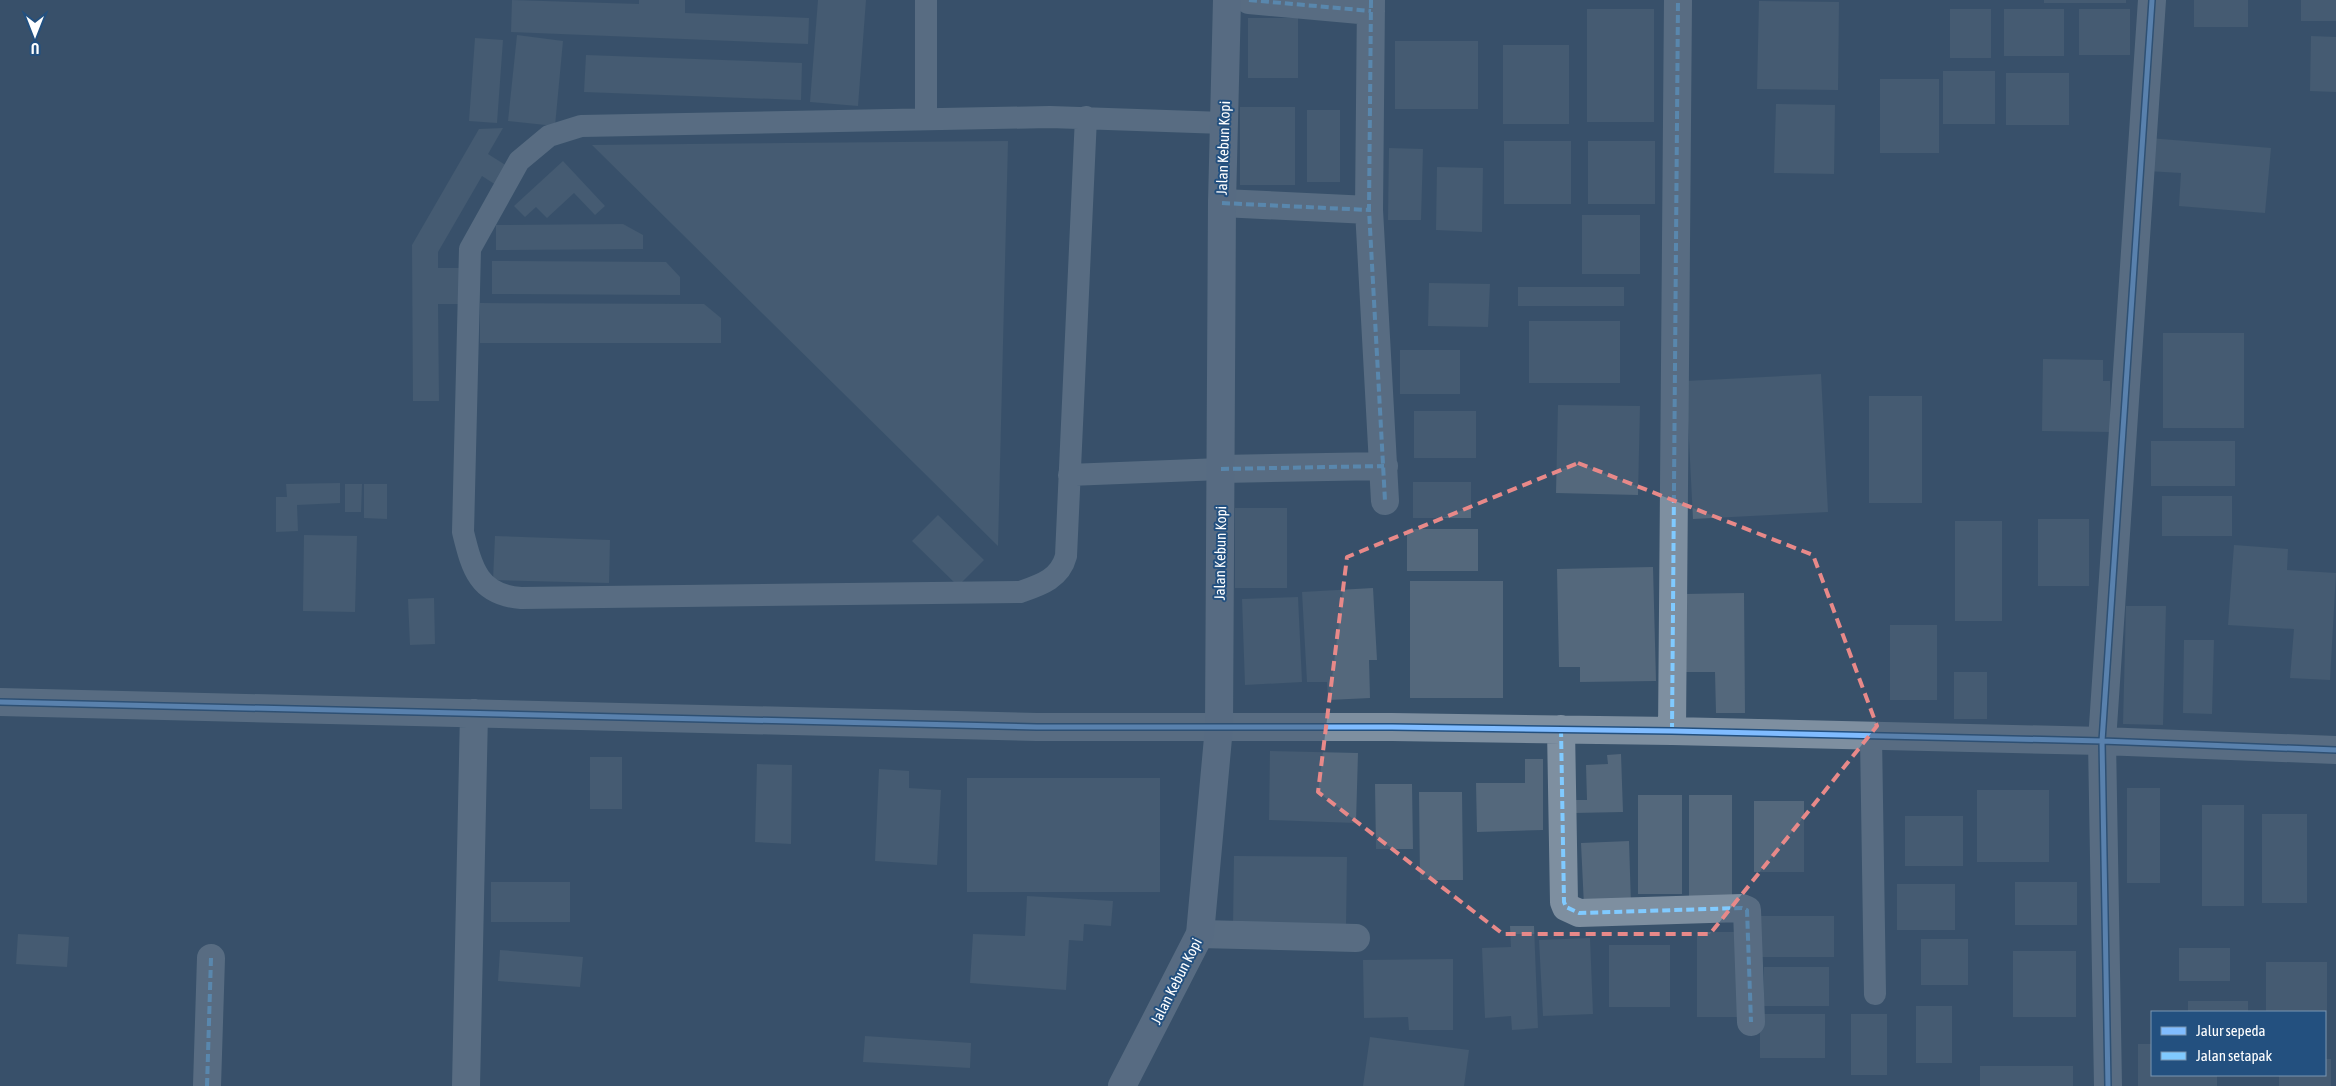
<svg xmlns="http://www.w3.org/2000/svg" width="2336" height="1086" font-family="'Asap Condensed',sans-serif">
<style>
.building{fill:#54687c}
.lines{fill:none;stroke-linecap:round;stroke-linejoin:round}
.lane{stroke:#7e8fa0;stroke-width:22}
.street{stroke:#7e8fa0;stroke-width:28}
.primary{stroke:#7c8d9f;stroke-width:28}
.quiet{stroke:#80caff;stroke-width:4;stroke-dasharray:8 4;stroke-linecap:butt}
.cycleway-casing{stroke:#23507f;stroke-width:8}
.cycleway{stroke:#80bcff;stroke-width:5}
.marked{fill:none;stroke:#e88989;stroke-width:4;stroke-dasharray:10 6;stroke-linejoin:round}
.labels{text-anchor:middle;dominant-baseline:central;stroke-width:4;stroke-linejoin:round;paint-order:stroke}
.street-label{font-size:15px;fill:#fff;stroke:#23507f}
</style>
<rect width="100%" height="100%" fill="#38516a"/>
<path class="building" d="M 512,0 L 639,4 L 639,0 L 685,0 L 685,13 L 809,18 L 808,44 L 511,32 Z
M 818,0 L 866,0 L 858,106 L 810,102 Z
M 2044,0 L 2126,0 L 2126,3 L 2044,3 Z
M 2194,0 L 2248,0 L 2248,27 L 2194,27 Z
M 2301,0 L 2336,0 L 2336,21 L 2301,21 Z
M 1759,1 L 1839,2 L 1838,90 L 1757,89 Z
M 1587,9 L 1654,9 L 1654,122 L 1587,122 Z
M 1950,9 L 1991,9 L 1991,58 L 1950,58 Z
M 2004,9 L 2064,9 L 2064,56 L 2004,56 Z
M 2079,9 L 2130,9 L 2130,55 L 2079,55 Z
M 1248,18 L 1298,18 L 1298,78 L 1248,78 Z
M 517,35 L 563,41 L 555,126 L 508,121 Z
M 2311,36 L 2336,37 L 2336,92 L 2310,91 Z
M 475,38 L 503,40 L 497,123 L 469,121 Z
M 1395,41 L 1478,41 L 1478,109 L 1395,109 Z
M 1503,45 L 1569,45 L 1569,124 L 1503,124 Z
M 586,55 L 802,63 L 801,100 L 584,92 Z
M 1943,71 L 1995,71 L 1995,124 L 1943,124 Z
M 2006,73 L 2069,73 L 2069,125 L 2006,125 Z
M 1880,79 L 1939,79 L 1939,153 L 1880,153 Z
M 1776,104 L 1835,105 L 1834,174 L 1774,173 Z
M 1240,107 L 1295,107 L 1295,185 L 1240,185 Z
M 1307,110 L 1340,110 L 1340,182 L 1307,182 Z
M 503,128 L 488,154 L 507,166 L 496,185 L 482,176 L 438,252 L 438,268 L 460,268 L 460,304 L 438,304 L 439,401 L 413,401 L 412,245 L 479,129 Z
M 2149,138 L 2271,148 L 2265,213 L 2179,206 L 2181,173 L 2147,171 Z
M 1008,141 L 998,546 L 592,145 Z
M 1504,141 L 1571,141 L 1571,204 L 1504,204 Z
M 1588,141 L 1655,141 L 1655,204 L 1588,204 Z
M 1389,148 L 1423,149 L 1421,220 L 1388,220 Z
M 563,161 L 605,206 L 595,215 L 574,193 L 547,218 L 536,207 L 525,217 L 514,206 Z
M 1437,167 L 1483,168 L 1482,232 L 1436,230 Z
M 1582,215 L 1640,215 L 1640,274 L 1582,274 Z
M 623,224 L 643,235 L 643,249 L 496,250 L 496,225 Z
M 492,261 L 666,262 L 680,277 L 680,295 L 492,294 Z
M 1429,283 L 1490,284 L 1488,327 L 1428,326 Z
M 1518,287 L 1624,287 L 1624,306 L 1518,306 Z
M 480,303 L 704,304 L 721,318 L 721,343 L 480,343 Z
M 1529,321 L 1620,321 L 1620,383 L 1529,383 Z
M 2163,333 L 2244,333 L 2244,428 L 2163,428 Z
M 1400,350 L 1460,350 L 1460,394 L 1400,394 Z
M 2043,359 L 2103,360 L 2103,381 L 2110,381 L 2110,432 L 2042,431 Z
M 1821,374 L 1828,512 L 1693,519 L 1686,381 Z
M 1869,396 L 1922,396 L 1922,503 L 1869,503 Z
M 1558,405 L 1640,406 L 1638,495 L 1556,493 Z
M 1414,411 L 1476,411 L 1476,458 L 1414,458 Z
M 2151,441 L 2235,441 L 2235,486 L 2151,486 Z
M 1413,482 L 1471,482 L 1471,518 L 1413,518 Z
M 340,483 L 340,503 L 297,505 L 298,531 L 276,532 L 276,497 L 287,497 L 286,484 Z
M 345,484 L 362,484 L 361,512 L 345,512 Z
M 364,484 L 387,484 L 387,519 L 364,518 Z
M 2162,496 L 2232,496 L 2232,536 L 2162,536 Z
M 1235,508 L 1287,508 L 1287,588 L 1235,588 Z
M 938,515 L 984,560 L 958,586 L 912,541 Z
M 2038,519 L 2089,519 L 2089,586 L 2038,586 Z
M 1955,521 L 2002,521 L 2002,621 L 1955,621 Z
M 1407,529 L 1478,529 L 1478,571 L 1407,571 Z
M 304,535 L 357,536 L 355,612 L 303,611 Z
M 495,536 L 610,540 L 609,583 L 493,580 Z
M 2234,545 L 2288,549 L 2287,570 L 2336,573 L 2330,680 L 2290,678 L 2294,629 L 2228,625 Z
M 1653,567 L 1656,681 L 1580,682 L 1580,667 L 1559,667 L 1557,569 Z
M 1410,581 L 1503,581 L 1503,698 L 1410,698 Z
M 1373,588 L 1377,660 L 1369,660 L 1370,698 L 1328,700 L 1327,682 L 1307,682 L 1302,592 Z
M 1744,593 L 1745,713 L 1716,713 L 1715,672 L 1685,672 L 1684,594 Z
M 1298,597 L 1302,682 L 1245,685 L 1242,599 Z
M 434,598 L 435,644 L 410,645 L 408,599 Z
M 2126,606 L 2166,606 L 2163,725 L 2123,724 Z
M 1890,625 L 1937,625 L 1937,700 L 1890,700 Z
M 2184,640 L 2214,640 L 2212,714 L 2183,713 Z
M 1954,672 L 1987,672 L 1987,719 L 1954,719 Z
M 1270,751 L 1358,753 L 1356,823 L 1269,820 Z
M 1621,754 L 1623,812 L 1574,813 L 1574,800 L 1587,800 L 1586,765 L 1608,764 L 1607,755 Z
M 590,757 L 622,757 L 622,809 L 590,809 Z
M 1525,759 L 1543,759 L 1543,830 L 1477,832 L 1476,783 L 1525,783 Z
M 757,764 L 792,765 L 791,844 L 755,842 Z
M 879,769 L 909,771 L 909,788 L 941,790 L 937,865 L 875,861 Z
M 967,778 L 1160,778 L 1160,892 L 967,892 Z
M 1375,784 L 1412,784 L 1413,849 L 1376,849 Z
M 2127,788 L 2160,788 L 2160,883 L 2127,883 Z
M 1977,790 L 2049,790 L 2049,862 L 1977,862 Z
M 1419,792 L 1462,792 L 1463,880 L 1420,880 Z
M 1638,795 L 1682,795 L 1682,894 L 1638,894 Z
M 1689,795 L 1732,795 L 1732,899 L 1689,899 Z
M 1754,801 L 1804,801 L 1804,872 L 1754,872 Z
M 2202,805 L 2244,805 L 2244,906 L 2202,906 Z
M 2262,814 L 2307,814 L 2307,903 L 2262,903 Z
M 1905,816 L 1963,816 L 1963,866 L 1905,866 Z
M 1629,841 L 1631,905 L 1584,906 L 1581,843 Z
M 1234,856 L 1347,857 L 1346,927 L 1233,927 Z
M 491,882 L 570,882 L 570,922 L 491,922 Z
M 2015,882 L 2077,882 L 2077,925 L 2015,925 Z
M 1897,884 L 1955,884 L 1955,930 L 1897,930 Z
M 1027,896 L 1113,901 L 1111,926 L 1084,924 L 1083,941 L 1069,940 L 1066,990 L 970,983 L 973,934 L 1025,936 Z
M 1760,916 L 1834,916 L 1834,957 L 1760,957 Z
M 1510,926 L 1534,926 L 1538,1028 L 1512,1030 L 1511,1016 L 1485,1018 L 1482,948 L 1511,947 Z
M 1697,932 L 1744,932 L 1744,1017 L 1697,1017 Z
M 18,934 L 69,937 L 67,967 L 16,964 Z
M 1590,938 L 1593,1014 L 1543,1016 L 1539,940 Z
M 1921,939 L 1968,939 L 1968,985 L 1921,985 Z
M 1609,945 L 1670,945 L 1670,1007 L 1609,1007 Z
M 2179,948 L 2230,948 L 2230,981 L 2179,981 Z
M 500,950 L 583,957 L 580,987 L 498,981 Z
M 2013,951 L 2076,951 L 2076,1017 L 2013,1017 Z
M 1453,959 L 1453,1030 L 1409,1030 L 1408,1017 L 1364,1018 L 1363,960 Z
M 2266,962 L 2327,962 L 2327,1011 L 2266,1011 Z
M 1764,967 L 1829,967 L 1829,1006 L 1764,1006 Z
M 2188,1001 L 2248,1001 L 2248,1012 L 2188,1012 Z
M 1916,1006 L 1952,1006 L 1952,1063 L 1916,1063 Z
M 1760,1014 L 1825,1014 L 1825,1058 L 1760,1058 Z
M 1851,1014 L 1887,1014 L 1887,1075 L 1851,1075 Z
M 865,1036 L 971,1043 L 970,1068 L 863,1062 Z
M 1370,1037 L 1469,1050 L 1464,1086 L 1363,1086 Z
M 2138,1044 L 2152,1044 L 2152,1075 L 2217,1075 L 2217,1086 L 2138,1086 Z
M 2325,1059 L 2331,1059 L 2331,1086 L 2279,1086 L 2279,1075 L 2325,1075 Z
M 1980,1066 L 2073,1066 L 2073,1086 L 1980,1086 Z"/>
<g class="lines">
<path class="lane" d="M 1086,117 L 1066,556 C 1060,579 1040,585 1020,592 L 521,598 C 479,595 472,569 463,532 L 470,249 L 519,161 L 549,136 L 581,126 L 1050,117 L 1224,123
M 926,119 L 926,0
M 1069,475 L 1221,469
M 1871,737 L 1875,994"/>
<path class="street" d="M 1249,0 L 1371,11
M 1371,0 L 1369,210 L 1385,501
M 1222,203 L 1369,210
M 1221,469 L 1384,466
M 0,702 L 1037,727 L 1392,727 L 1672,731 L 2102,741 L 2336,750
M 1561,729 L 1564,902 L 1566,907 L 1579,913 L 1742,908 L 1747,910 L 1751,1022
M 1672,731 L 1678,0
M 1200,934 L 1356,938
M 207,1086 L 211,958
M 466,1086 L 474,713
M 2108,1086 L 2102,741 L 2152,0"/>
<path class="primary" d="M 1122,1086 L 1200,934 L 1219,727 L 1222,203 L 1227,0"/>
<path class="quiet" d="M 1249,0 L 1371,11
M 1371,0 L 1369,210 L 1385,501
M 1222,203 L 1369,210
M 1221,469 L 1384,466
M 1561,729 L 1564,902 L 1566,907 L 1579,913 L 1742,908 L 1747,910 L 1751,1022
M 1672,731 L 1678,0
M 207,1086 L 211,958"/>
<g class="cycleway-casing">
<path id="cycleway" d="M 0,702 L 1037,727 L 1392,727 L 1672,731 L 2102,741 L 2336,750
M 2108,1086 L 2102,741 L 2152,0"/>
</g>
<use href="#cycleway" class="cycleway"/>
</g>
<path d="M0 0H2336V1086H0ZM 1578,463 L 1813,555 L 1877,726 L 1710,934 L 1503,934 L 1318,792 L 1347,557 Z" fill="#38516a" fill-opacity=".55" fill-rule="evenodd"/>
<path class="marked" d="M 1578,463 L 1813,555 L 1877,726 L 1710,934 L 1503,934 L 1318,792 L 1347,557 Z"/>
<g class="labels">
<g class="street-label">
<text transform="translate(1223 148) rotate(-88)">Jalan Kebun Kopi</text>
<text transform="translate(1220 553) rotate(-89)">Jalan Kebun Kopi</text>
<text transform="translate(1176 981) rotate(-63)">Jalan Kebun Kopi</text>
</g>
</g>
<rect x="2151" y="1011" width="175" height="65" fill="#23507f" stroke="#7b96b2"/>
<rect x="2161" y="1027" width="25" height="8" fill="#80bcff" stroke="#7b96b2"/>
<text x="2196" y="1036" font-size="15" fill="#ffffff">Jalur sepeda</text>
<rect x="2161" y="1052" width="25" height="8" fill="#80caff" stroke="#7b96b2"/>
<text x="2196" y="1061" font-size="15" fill="#ffffff">Jalan setapak</text>
<g transform="translate(35 35) rotate(180)" stroke="#23507f" stroke-width="4" paint-order="stroke">
<path d="M0-4L9 19L0 12L-9 19Z" fill="#ffffff"/>
<text y="-8" font-size="14" font-weight="bold" text-anchor="middle" fill="#ffffff">U</text>
</g>
</svg>
